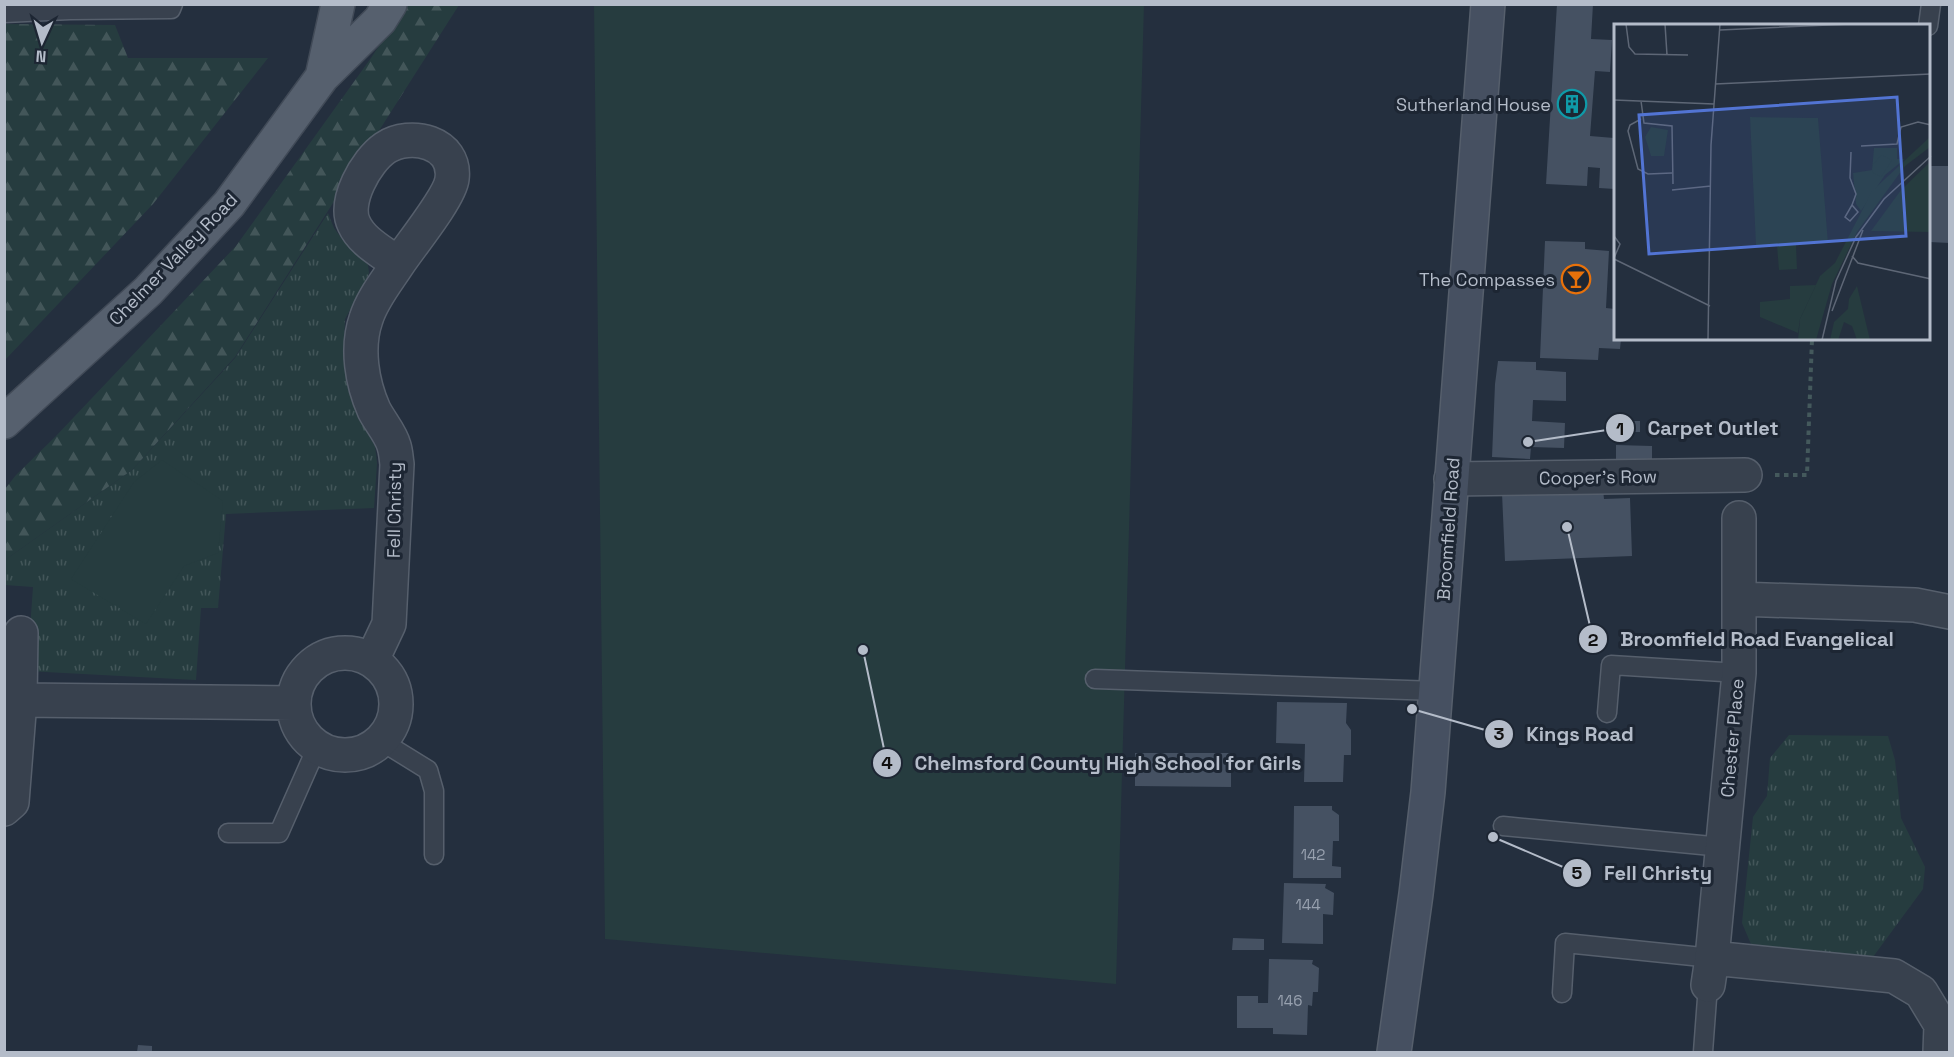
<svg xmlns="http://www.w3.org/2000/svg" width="1954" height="1057" font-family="'Space Grotesk',sans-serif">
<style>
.grass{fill:url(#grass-tufts)}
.forest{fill:url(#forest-firs)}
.green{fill:#263c3f}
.building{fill:#455162}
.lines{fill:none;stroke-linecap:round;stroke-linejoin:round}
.lane-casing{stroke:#565f6c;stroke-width:21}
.street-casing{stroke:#565f6c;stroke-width:36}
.secondary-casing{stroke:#565f6c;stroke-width:36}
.primary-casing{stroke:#414a57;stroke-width:36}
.path{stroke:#44595c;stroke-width:4;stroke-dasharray:4.5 4.5;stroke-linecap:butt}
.lane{stroke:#38414e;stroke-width:18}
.street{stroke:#38414e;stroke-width:33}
.secondary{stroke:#465061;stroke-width:33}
.primary{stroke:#56606e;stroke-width:33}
.labels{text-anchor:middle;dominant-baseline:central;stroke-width:6;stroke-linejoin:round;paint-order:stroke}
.number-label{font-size:15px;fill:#98a1af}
.poi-label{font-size:18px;fill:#b4bcc9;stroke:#1d2633;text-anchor:end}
.street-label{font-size:18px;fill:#b4bcc9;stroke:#1d2633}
.inset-road{fill:none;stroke:#5e6776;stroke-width:1.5}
.view{fill:#5274d3;fill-opacity:0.15;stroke:#5274d3;stroke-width:3}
.inset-edge{fill:none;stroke:#b4bcc9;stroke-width:3}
.leader{fill:none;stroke:#b4bcc9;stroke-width:2}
.callout-dot{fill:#b4bcc9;stroke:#1d2633;stroke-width:2}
.mark-label{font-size:18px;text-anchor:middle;font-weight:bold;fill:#111}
.callout-label{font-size:20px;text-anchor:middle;font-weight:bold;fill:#b4bcc9;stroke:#1d2633;stroke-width:6;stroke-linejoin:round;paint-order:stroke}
</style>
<defs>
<pattern id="grass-tufts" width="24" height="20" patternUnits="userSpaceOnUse" patternTransform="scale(1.5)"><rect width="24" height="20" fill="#263c3f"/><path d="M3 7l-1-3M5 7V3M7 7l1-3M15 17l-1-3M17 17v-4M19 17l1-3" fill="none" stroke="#435659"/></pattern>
<pattern id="forest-firs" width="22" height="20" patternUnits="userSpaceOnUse" patternTransform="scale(1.5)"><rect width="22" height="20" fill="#263c3f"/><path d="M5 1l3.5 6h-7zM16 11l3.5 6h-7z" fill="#435659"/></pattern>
</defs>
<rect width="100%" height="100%" fill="#242f3e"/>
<path class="grass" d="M 328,213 L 334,228 L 342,239 L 368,265 L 369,273 L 366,281 L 345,319 L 344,346 L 348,386 L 358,417 L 375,446 L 377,463 L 374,508 L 226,514 L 218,608 L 201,608 L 196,680 L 27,671 L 33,587 L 5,585 L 5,560 L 132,470 L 235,358 Z
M 1789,735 L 1888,736 L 1895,760 L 1901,818 L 1925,867 L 1923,889 L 1870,961 L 1751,944 L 1742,923 L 1753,817 L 1767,796 L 1770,758 Z"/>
<path class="forest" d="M 406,5 L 459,5 L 235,357 L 132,470 L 5,560 L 5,489 L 16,475 L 56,436 L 236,246 L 371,58 Z
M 5,24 L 115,25 L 128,58 L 268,58 L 153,204 L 5,360 Z"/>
<path class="green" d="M 594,5 L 1144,5 L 1116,984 L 605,939 Z
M 162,460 L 223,501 L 218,553 L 184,566 L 146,624 L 71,579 L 134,482 Z"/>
<path class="building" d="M 1557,4 L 1593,4 L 1591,39 L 1612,40 L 1610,72 L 1595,71 L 1590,136 L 1614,138 L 1615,189 L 1599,188 L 1600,168 L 1588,167 L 1587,186 L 1546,184 Z
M 1931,166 L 1950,166 L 1950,243 L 1929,242 L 1929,181 L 1931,181 Z
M 1545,241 L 1585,242 L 1585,249 L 1609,251 L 1606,308 L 1615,309 L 1615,339 L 1621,339 L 1620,349 L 1599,348 L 1598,360 L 1540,358 Z
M 1498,361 L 1536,362 L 1536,370 L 1566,372 L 1566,401 L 1533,400 L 1532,421 L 1565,423 L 1564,448 L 1531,447 L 1530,459 L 1492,457 L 1495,384 Z
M 1624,421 L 1640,421 L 1640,432 L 1624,432 Z
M 1616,445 L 1652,446 L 1652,462 L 1616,462 Z
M 1603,489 L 1604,499 L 1630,498 L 1632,556 L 1505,561 L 1502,493 Z
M 1277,702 L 1347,703 L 1346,723 L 1351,730 L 1351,755 L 1344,755 L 1343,782 L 1304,782 L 1305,744 L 1276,743 Z
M 1135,753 L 1231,753 L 1231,787 L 1135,786 Z
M 1294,806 L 1332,806 L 1332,810 L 1339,815 L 1339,841 L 1333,841 L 1332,866 L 1341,867 L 1341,878 L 1293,878 Z
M 1284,883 L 1326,884 L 1325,888 L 1334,893 L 1333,915 L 1323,914 L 1323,944 L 1282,943 Z
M 1233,938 L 1264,939 L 1264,950 L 1232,950 Z
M 1269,959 L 1313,960 L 1312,964 L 1319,968 L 1318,992 L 1313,992 L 1312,1006 L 1308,1005 L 1307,1035 L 1273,1034 L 1273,1028 L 1237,1028 L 1237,996 L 1258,996 L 1258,1003 L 1268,1003 Z
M 138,1045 L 152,1046 L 152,1052 L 137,1052 Z"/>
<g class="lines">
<g class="lane-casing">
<path id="lane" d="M 4,13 L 70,10 L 171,9 L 173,4
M 1928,26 L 1931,4
M 1095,679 L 1436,691
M 1607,713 L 1611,665 L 1739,673
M 381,741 L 428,770 L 434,791 L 434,855
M 1503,826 L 1722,847
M 228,833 L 279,833 L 317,747
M 1562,993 L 1565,943 L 1712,958
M 1703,1052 L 1708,985"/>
</g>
<g class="street-casing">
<path id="street" d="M 1451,479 L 1745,475
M 1739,518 L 1739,673 L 1712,958 L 1894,976 L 1921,992 L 1941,1025 L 1940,1052
M 1739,599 L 1915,605 L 1950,612
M294 704a51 51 0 1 1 102 0a51 51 0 1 1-102 0Z
M 372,660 L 389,624 L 397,464 C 396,458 396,452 394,446 C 391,434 380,422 374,410 C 362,383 356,348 366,319 C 372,299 387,281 398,264 C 383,252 362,242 354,224 C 343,202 366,161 385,148 C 410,131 457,142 452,179 C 450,197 410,246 398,264
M 20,700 L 21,633
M 4,809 L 12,802 L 20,700 L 294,703
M 1708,985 L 1712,958"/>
</g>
<g class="secondary-casing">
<path id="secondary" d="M 1394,1052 L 1416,894 L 1428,792 L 1488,4"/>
</g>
<g class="primary-casing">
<path id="primary" d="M 322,77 L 338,4
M 4,422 L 148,291 L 229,204 L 322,77 L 380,20 L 390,4"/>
</g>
<path class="path" d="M 1775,475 L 1807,475 L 1812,339"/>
<use href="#lane" class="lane"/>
<use href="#street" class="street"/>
<use href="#secondary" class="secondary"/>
<use href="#primary" class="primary"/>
</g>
<defs>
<g id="building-ring" transform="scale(1.5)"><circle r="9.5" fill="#1d2633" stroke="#0f9aa8" stroke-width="1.5"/><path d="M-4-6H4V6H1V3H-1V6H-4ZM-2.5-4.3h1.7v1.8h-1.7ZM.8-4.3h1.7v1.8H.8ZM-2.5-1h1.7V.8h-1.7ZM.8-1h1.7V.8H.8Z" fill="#0f9aa8"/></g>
<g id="bar-ring" transform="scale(1.5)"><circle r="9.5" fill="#1d2633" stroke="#e8710a" stroke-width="1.5"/><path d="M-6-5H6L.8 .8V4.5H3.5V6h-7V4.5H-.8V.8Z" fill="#e8710a"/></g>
</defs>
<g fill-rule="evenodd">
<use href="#building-ring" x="1572" y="104"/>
<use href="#bar-ring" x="1576" y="279"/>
</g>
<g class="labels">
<g class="number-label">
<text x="1313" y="854">142</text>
<text x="1308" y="904">144</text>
<text x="1290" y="1000">146</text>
</g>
<g class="poi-label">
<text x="1551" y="104">Sutherland House</text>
<text x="1555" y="279">The Compasses</text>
</g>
<g class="street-label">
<text transform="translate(173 259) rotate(-46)">Chelmer Valley Road</text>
<text transform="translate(1598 477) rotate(-1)">Cooper's Row</text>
<text transform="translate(394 510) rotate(-89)">Fell Christy</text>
<text transform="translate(1448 529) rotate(-86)">Broomfield Road</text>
<text transform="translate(1732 738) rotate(-85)">Chester Place</text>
</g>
</g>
<g transform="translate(1614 24)">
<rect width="316" height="316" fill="#242f3e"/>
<path d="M 37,103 L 54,106 L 50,132 L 37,132 L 31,113 ZM 260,124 L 283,124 L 283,135 L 291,135 L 271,151 L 247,187 L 242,180 L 239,149 L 258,146 Z" fill="#263c3f"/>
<path d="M 316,113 L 316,123 L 291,142 L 243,208 L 218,260 L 202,316 L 184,316 L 186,295 L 206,252 L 221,239 L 258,167 ZM 316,138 L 315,208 L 257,207 L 287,166 ZM 243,262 L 256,316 L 243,316 L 238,302 L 230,298 L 224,316 L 216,316 L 220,298 L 234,285 L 235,275 Z" fill="#263c3f"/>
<path d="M 136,93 L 204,94 L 214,219 L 182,221 L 183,245 L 165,246 L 163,222 L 142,222 ZM 267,131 L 278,136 L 267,153 L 258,148 L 259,141 ZM 202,261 L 186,295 L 184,309 L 146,293 L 146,278 L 176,275 L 176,262 Z" fill="#263c3f"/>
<path class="inset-road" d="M 12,0 L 15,23 L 21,30 L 74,31M 51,0 L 53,31M 106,6 L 237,0M 101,60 L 317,50M 0,76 L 100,80M 27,77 L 30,99 L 58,102 L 59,160M 27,95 L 16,101 L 14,107 L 24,145 L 34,150 L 58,149M 247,122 L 283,120 L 287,103 L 304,98 L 317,101M 237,128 L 236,154 L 242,170 L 238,181 L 244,188 L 236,197 L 231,193 L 238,181M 58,166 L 97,162M 0,212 L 6,220 L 0,234M 238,232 L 244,239 L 317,255M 0,235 L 96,282M 218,287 L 249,206M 94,316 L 97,121 L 106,0M 208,316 L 222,257 L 242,213 L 270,175 L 317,132"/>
<path class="view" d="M 283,73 L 292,212 L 35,230 L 25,91 Z"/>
<rect width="316" height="316" class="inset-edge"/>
</g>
<path class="leader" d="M1528 442L1620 428M1567 527L1593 639M1412 709L1499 734M863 650L887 763M1493 837L1577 873"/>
<g class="callout-dot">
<circle cx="1528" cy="442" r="6"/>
<circle cx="1567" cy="527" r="6"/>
<circle cx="1412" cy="709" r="6"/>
<circle cx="863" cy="650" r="6"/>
<circle cx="1493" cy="837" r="6"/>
<circle cx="1620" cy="428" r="15"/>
<circle cx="1593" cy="639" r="15"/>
<circle cx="1499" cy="734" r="15"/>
<circle cx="887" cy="763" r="15"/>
<circle cx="1577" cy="873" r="15"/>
</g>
<g class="mark-label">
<text x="1620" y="435">1</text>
<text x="1593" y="646">2</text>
<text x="1499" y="740">3</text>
<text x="887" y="769">4</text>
<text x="1577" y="879">5</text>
</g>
<g class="callout-label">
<text x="1713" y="435">Carpet Outlet</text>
<text x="1757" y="646">Broomfield Road Evangelical</text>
<text x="1580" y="741">Kings Road</text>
<text x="1108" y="770">Chelmsford County High School for Girls</text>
<text x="1658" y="880">Fell Christy</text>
</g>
<rect width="1954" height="1057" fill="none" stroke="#b4bcc9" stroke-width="12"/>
<g transform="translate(42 42) rotate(184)" stroke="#1d2633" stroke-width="4.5" paint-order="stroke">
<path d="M0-4.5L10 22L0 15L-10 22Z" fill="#b4bcc9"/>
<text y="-9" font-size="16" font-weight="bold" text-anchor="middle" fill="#b4bcc9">N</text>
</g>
</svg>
